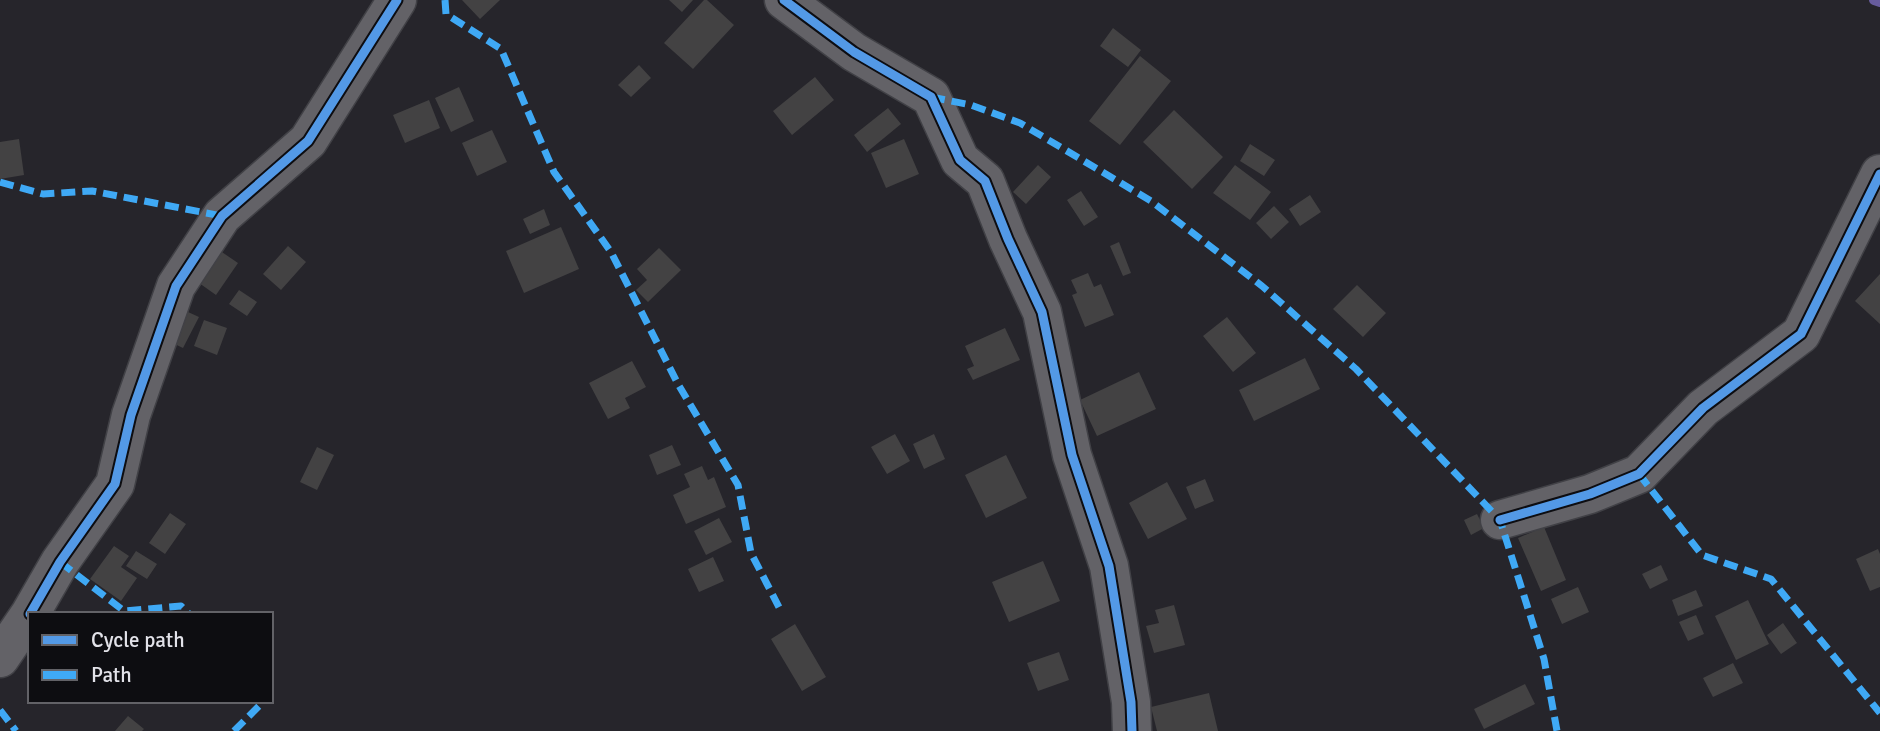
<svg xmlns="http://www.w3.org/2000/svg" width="1880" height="731" font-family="Signika,sans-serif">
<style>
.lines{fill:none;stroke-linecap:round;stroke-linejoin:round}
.stream{stroke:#675c9d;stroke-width:10}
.building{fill:#434243}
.minor-casing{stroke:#414146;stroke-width:41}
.minor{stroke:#636267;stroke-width:38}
.quiet{stroke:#3fa9f5;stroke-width:7;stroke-dasharray:14 7;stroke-linecap:butt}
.cycleway-casing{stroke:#0d0d11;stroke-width:13}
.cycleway{stroke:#5399e6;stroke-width:9}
</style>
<rect width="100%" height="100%" fill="#26252b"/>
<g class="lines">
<path class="stream" d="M 1874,0 L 1880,2"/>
</g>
<path class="building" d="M 462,0 L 500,0 L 480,19 Z
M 669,0 L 693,0 L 682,12 Z
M 704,0 L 707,0 L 734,25 L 693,69 L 664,43 Z
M 1113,28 L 1141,50 L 1128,67 L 1100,46 Z
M 1140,56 L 1171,81 L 1120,145 L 1089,121 Z
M 639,65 L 651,78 L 631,97 L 618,85 Z
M 815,77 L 834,100 L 792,135 L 773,111 Z
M 459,87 L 474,121 L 451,132 L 435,98 Z
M 429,100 L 440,128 L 405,143 L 393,115 Z
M 888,108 L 901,124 L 867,152 L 854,135 Z
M 1174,110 L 1223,157 L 1192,189 L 1143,142 Z
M 492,130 L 507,162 L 477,176 L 462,143 Z
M 19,139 L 24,175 L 0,179 L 0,142 Z
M 904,139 L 919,174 L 886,188 L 871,153 Z
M 1250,144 L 1275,160 L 1264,176 L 1240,161 Z
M 1038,165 L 1051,177 L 1026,204 L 1013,192 Z
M 1235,165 L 1271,192 L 1250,220 L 1213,193 Z
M 1081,191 L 1098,217 L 1084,226 L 1067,200 Z
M 1310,195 L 1321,212 L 1300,226 L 1289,209 Z
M 1274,206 L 1289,222 L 1271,239 L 1256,223 Z
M 544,209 L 550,225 L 530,234 L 523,219 Z
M 561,227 L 579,269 L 524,293 L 506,251 Z
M 1119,242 L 1131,273 L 1123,276 L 1110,246 Z
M 213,246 L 238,263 L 216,295 L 192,278 Z
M 288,246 L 306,262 L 281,290 L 263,274 Z
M 659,248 L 681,270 L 648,302 L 636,290 L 647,280 L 637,269 Z
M 1088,273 L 1094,287 L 1101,284 L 1114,315 L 1085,327 L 1072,295 L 1077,293 L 1071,280 Z
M 1880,274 L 1880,324 L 1855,301 Z
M 1357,285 L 1386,313 L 1363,337 L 1333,309 Z
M 239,290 L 257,302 L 247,316 L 229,304 Z
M 177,307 L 199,317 L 183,348 L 162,338 Z
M 1227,317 L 1256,353 L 1233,372 L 1203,336 Z
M 204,320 L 227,328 L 217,355 L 194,346 Z
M 1005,328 L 1020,360 L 973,380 L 967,369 L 974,366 L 965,346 Z
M 1305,358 L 1320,389 L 1254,421 L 1239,390 Z
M 632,361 L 646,387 L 625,398 L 630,408 L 608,419 L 589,383 Z
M 1139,372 L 1156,409 L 1097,436 L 1080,400 Z
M 895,434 L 910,461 L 887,474 L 871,447 Z
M 934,434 L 945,459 L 924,469 L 913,444 Z
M 672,445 L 681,465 L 657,475 L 649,455 Z
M 317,447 L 334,455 L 317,490 L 300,482 Z
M 1006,455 L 1027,498 L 986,518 L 965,475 Z
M 702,466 L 708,480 L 714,477 L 726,507 L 686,524 L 673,495 L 690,487 L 684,474 Z
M 1205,479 L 1214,501 L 1195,509 L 1186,487 Z
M 1167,482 L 1187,519 L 1148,539 L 1129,503 Z
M 170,513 L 186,524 L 165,554 L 149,543 Z
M 1477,514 L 1484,528 L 1471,535 L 1464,520 Z
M 719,518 L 732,542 L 706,555 L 694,531 Z
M 1544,527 L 1566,580 L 1541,591 L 1518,538 Z
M 114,546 L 129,556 L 121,567 L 137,578 L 121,601 L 90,579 Z
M 1878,549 L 1880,554 L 1880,587 L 1870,591 L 1856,559 Z
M 136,551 L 157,564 L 147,579 L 126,566 Z
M 713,557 L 724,581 L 699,592 L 688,569 Z
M 1043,561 L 1060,601 L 1009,622 L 992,582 Z
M 1661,565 L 1668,580 L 1650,589 L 1642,574 Z
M 1578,587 L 1589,612 L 1562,624 L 1551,599 Z
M 1696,590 L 1703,606 L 1678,616 L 1672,600 Z
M 1748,600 L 1769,644 L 1736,660 L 1715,616 Z
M 1174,605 L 1185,645 L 1154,653 L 1146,626 L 1159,623 L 1155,610 Z
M 1696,615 L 1704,634 L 1688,641 L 1679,622 Z
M 1783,623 L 1797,643 L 1781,654 L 1767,635 Z
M 795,624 L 826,677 L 802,691 L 771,639 Z
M 1059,652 L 1069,680 L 1038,691 L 1027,663 Z
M 1733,663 L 1743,683 L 1713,697 L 1703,678 Z
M 1525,684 L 1535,704 L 1484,729 L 1474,709 Z
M 1209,693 L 1218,731 L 1157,731 L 1151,707 Z
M 128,716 L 144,729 L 142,731 L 115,731 Z"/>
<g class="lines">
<g class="minor-casing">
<path id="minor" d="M 784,0 L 854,52 L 931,97 L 960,160 L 985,181 L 1008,239 L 1042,312 L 1072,455 L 1109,566 L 1131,702 L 1132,731
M 1500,520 L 1590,494 L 1639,474 L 1703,408 L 1801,334 L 1880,174
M 30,614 L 60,562 L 115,484 L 131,415 L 176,286 L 222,216 L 308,141 L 397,0
M 0,658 L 30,614"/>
</g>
<use href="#minor" class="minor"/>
<path class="quiet" d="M 445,0 L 446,14 L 501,49 L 554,172 L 611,252 L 678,384 L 738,485 L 751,553 L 781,611
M 931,97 L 971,105 L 1020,123 L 1151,201 L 1262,286 L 1356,369 L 1500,520 L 1544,659 L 1557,731
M 0,182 L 43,194 L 92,191 L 222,216
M 1639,474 L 1702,555 L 1771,579 L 1880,713
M 60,562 L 124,611 L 181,606 L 189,614
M 0,710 L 16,731
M 234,731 L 260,705 L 260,701"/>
<g class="cycleway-casing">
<path id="cycleway" d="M 784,0 L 854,52 L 931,97 L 960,160 L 985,181 L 1008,239 L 1042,312 L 1072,455 L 1109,566 L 1131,702 L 1132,731
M 1500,520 L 1590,494 L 1639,474 L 1703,408 L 1801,334 L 1880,174
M 30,614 L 60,562 L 115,484 L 131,415 L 176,286 L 222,216 L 308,141 L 397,0"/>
</g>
<use href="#cycleway" class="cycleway"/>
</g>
<rect x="28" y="612" width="245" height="91" fill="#0d0d11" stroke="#626267" stroke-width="2"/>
<rect x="42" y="635" width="35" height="10" fill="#5399e6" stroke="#626267" stroke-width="2"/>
<text x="91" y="647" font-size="21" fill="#e2e2e9">Cycle path</text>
<rect x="42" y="670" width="35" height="10" fill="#3fa9f5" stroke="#626267" stroke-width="2"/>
<text x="91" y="682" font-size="21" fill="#e2e2e9">Path</text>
</svg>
